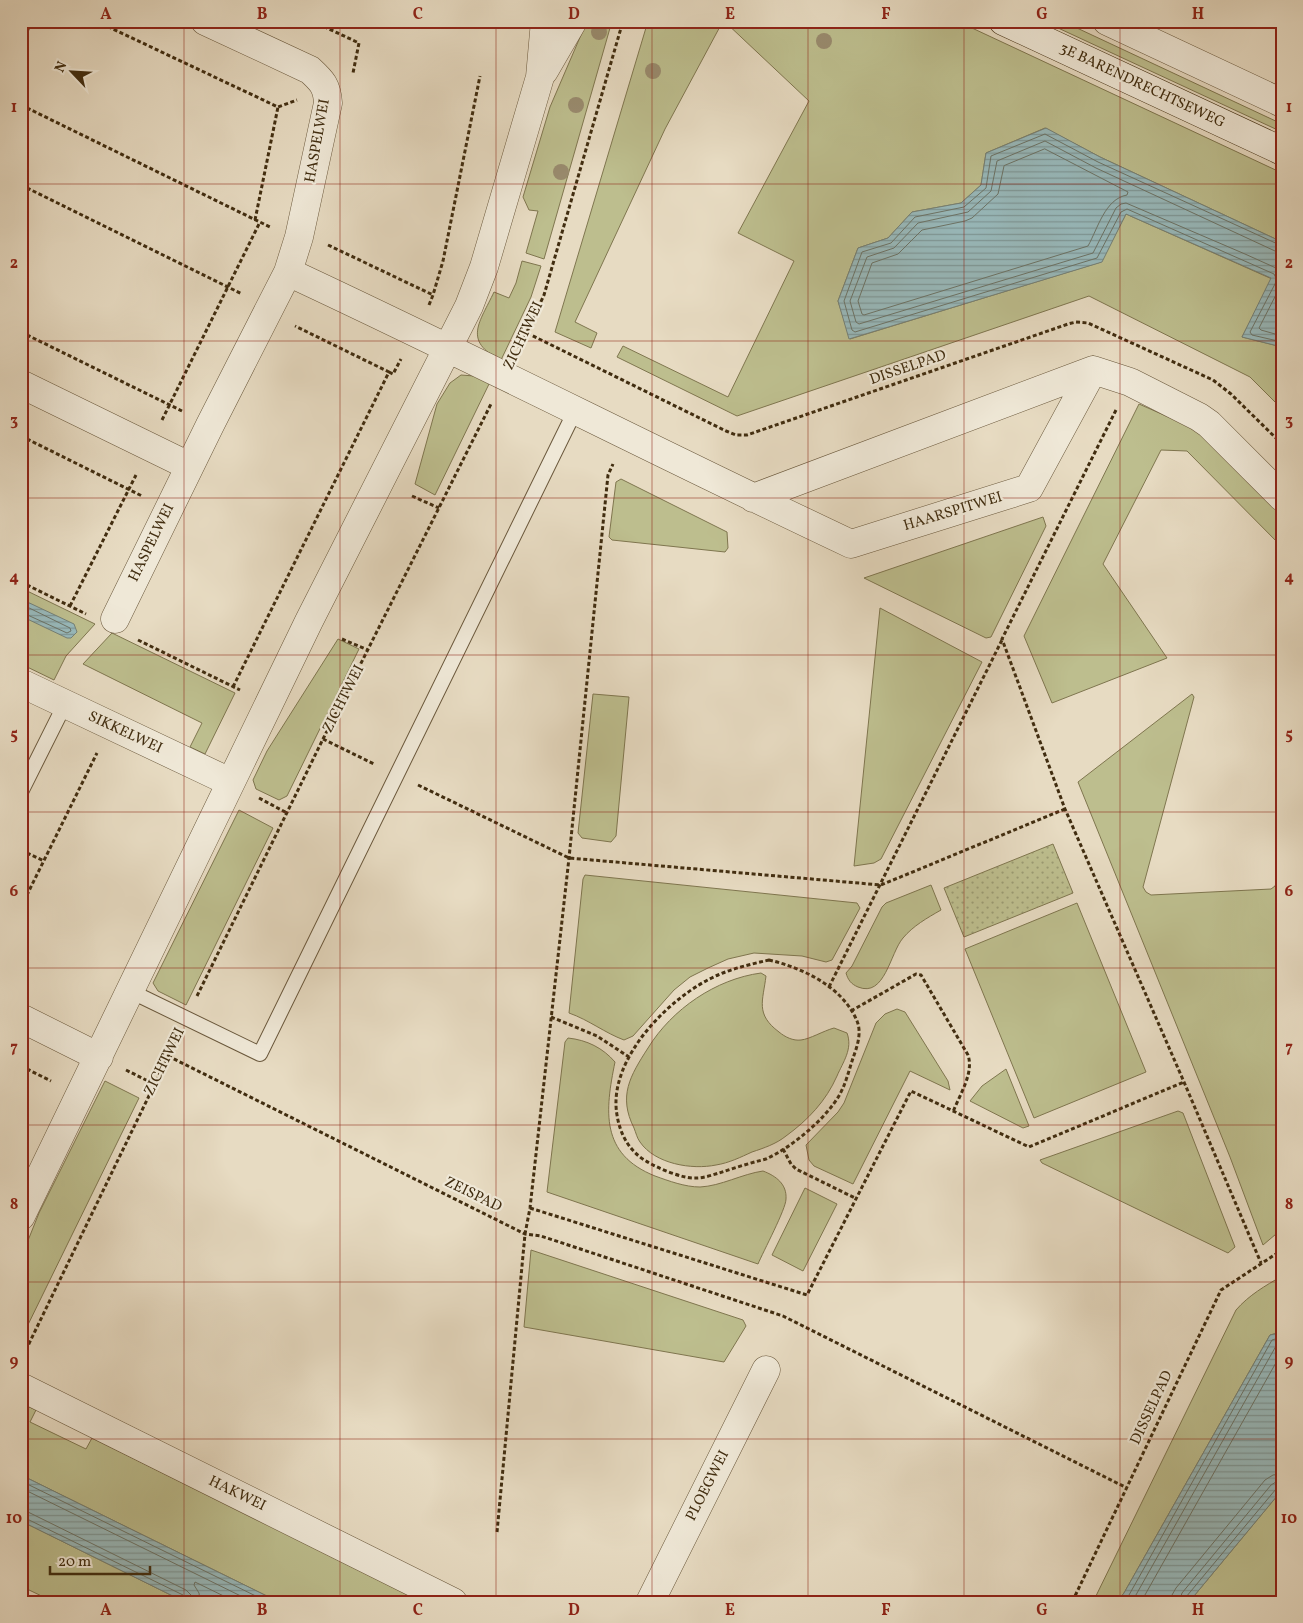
<svg xmlns="http://www.w3.org/2000/svg" width="1303" height="1623" font-family="Vollkorn,serif">
<style>
.grass{fill:#bdbe8e;stroke:#7f764f}
.park{fill:url(#park-dots);stroke:#7f764f}
.water{fill:url(#water-rules);stroke:#758177}
.lines{fill:none;stroke-linecap:round;stroke-linejoin:round}
.shore{stroke:#6c7366;stroke-width:1}
.lane-casing{stroke:#6a583c;stroke-width:16}
.street-casing{stroke:#6a583c;stroke-width:29}
.secondary-casing{stroke:#412d10;stroke-width:29}
.path{stroke:#412d10;stroke-width:3;stroke-dasharray:4 2.5;stroke-linecap:butt}
.lane{stroke:#efe8d7;stroke-width:14}
.street{stroke:#efe8d7;stroke-width:28}
.secondary{stroke:#efe8d7;stroke-width:28}
.tree{fill:#998b6e}
.grid{fill:none;stroke:#8f2418;stroke-width:1;stroke-opacity:0.55}
.labels{text-anchor:middle;dominant-baseline:central;stroke-width:4.5;stroke-linejoin:round;paint-order:stroke}
.street-label{font-size:15px;fill:#412d10;stroke:#efe8d7}
.neatline{fill:none;stroke:#8f2418;stroke-width:2}
.grid-label{font-size:16px;text-anchor:middle;font-weight:bold;fill:#8f2418}
</style>
<defs>
<pattern id="park-dots" width="8" height="8" patternUnits="userSpaceOnUse" patternTransform="scale(1.25)"><rect width="8" height="8" fill="#bdbe8e"/><path d="M2 2h.1M6 6h.1" fill="none" stroke="#9b9b73" stroke-width="1.8" stroke-linecap="round"/></pattern>
<pattern id="water-rules" width="6" height="5" patternUnits="userSpaceOnUse" patternTransform="scale(1.25)"><rect width="6" height="5" fill="#98b9bb"/><path d="M0 2.5h6" fill="none" stroke="#7e9797"/></pattern>
</defs>
<rect width="100%" height="100%" fill="#e7dbc2"/>
<filter id="stains"><feTurbulence type="fractalNoise" baseFrequency=".004" numOctaves="4"/><feColorMatrix values="0 0 0 0 .2 0 0 0 0 .09 0 0 0 0 .02 0 0 0 .5 -.17"/></filter>
<radialGradient id="worn" r=".72"><stop offset=".6" stop-color="#630" stop-opacity="0"/><stop offset="1" stop-color="#630" stop-opacity=".3"/></radialGradient>
<path class="grass" d="M 587,21 L 612,21 L 544,259 L 526,253 L 538,211 L 529,210 L 523,197 L 550,107 Z
M 648,21 L 723,21 L 665,129 L 575,322 L 597,333 L 591,348 L 555,332 Z
M 724,21 L 957,21 L 1282,173 L 1282,242 L 1100,157 L 1045,128 L 986,153 L 981,185 L 961,203 L 912,212 L 888,238 L 858,248 L 838,301 L 850,339 L 1101,262 L 1126,214 L 1272,279 L 1242,337 L 1282,347 L 1282,409 L 1250,377 L 1089,296 L 737,416 L 617,357 L 623,346 L 728,397 L 794,261 L 738,233 L 809,101 Z
M 1043,21 L 1062,21 L 1282,124 L 1282,132 Z
M 522,261 L 541,266 L 531,297 L 501,360 C 462,341 480,322 494,292 L 509,298 L 516,283 Z
M 461,375 L 474,376 L 490,382 L 435,495 L 415,484 L 437,404 L 450,383 Z
M 1139,404 L 1200,431 L 1282,515 L 1282,547 L 1187,451 L 1161,450 L 1103,564 L 1167,658 L 1052,703 L 1024,636 Z
M 621,479 L 727,532 L 728,548 L 725,552 L 612,540 L 609,537 L 616,482 Z
M 1043,517 L 1046,526 L 991,637 L 986,638 L 864,578 Z
M 21,588 L 95,624 L 66,656 L 54,680 L 21,664 Z
M 880,608 L 982,662 L 881,859 L 874,863 L 854,866 Z
M 112,633 L 235,693 L 205,754 L 190,747 L 202,723 L 83,664 Z
M 338,639 L 359,649 L 287,796 L 279,800 L 256,789 L 253,780 L 267,751 Z
M 593,694 L 629,697 L 616,836 L 611,842 L 582,838 L 578,833 Z
M 1192,694 L 1194,697 L 1143,887 L 1146,892 L 1151,895 L 1271,889 L 1275,886 L 1282,873 L 1282,1229 L 1263,1245 L 1230,1157 L 1078,782 Z
M 239,810 L 273,828 L 186,1005 L 158,991 L 153,983 Z
M 585,875 L 857,903 L 860,908 L 832,960 L 826,962 L 802,956 L 754,953 L 728,959 L 708,968 L 690,977 L 674,990 L 633,1036 L 624,1040 C 605,1033 589,1020 569,1013 L 583,879 Z
M 931,885 L 941,910 C 927,918 913,926 903,938 C 890,953 885,998 858,987 C 851,984 848,980 846,973 L 852,966 L 882,907 L 886,903 Z
M 1077,903 L 1146,1072 L 1034,1118 L 965,949 Z
M 761,973 L 766,976 C 763,1001 755,1014 779,1032 C 785,1037 793,1041 801,1040 C 810,1039 823,1031 834,1028 L 847,1033 C 853,1049 843,1062 837,1076 C 826,1101 808,1120 786,1136 C 776,1144 764,1148 752,1152 C 741,1157 729,1163 716,1165 C 692,1170 655,1164 640,1142 C 637,1138 636,1133 634,1128 C 618,1096 630,1076 648,1048 C 672,1009 716,979 761,973 Z
M 897,1009 L 905,1012 L 948,1081 L 950,1090 L 910,1071 L 853,1184 L 814,1166 L 809,1160 L 806,1145 L 838,1112 L 844,1103 L 876,1023 L 885,1014 Z
M 568,1038 C 587,1040 603,1048 615,1062 C 605,1111 600,1154 655,1176 C 669,1181 685,1187 700,1187 C 721,1186 742,1174 763,1171 C 776,1176 787,1184 786,1199 C 786,1209 763,1252 758,1264 L 547,1192 L 565,1042 Z
M 1006,1069 L 1029,1126 L 1023,1128 L 970,1101 L 982,1086 Z
M 105,1081 L 139,1098 L 21,1339 L 21,1258 L 39,1213 Z
M 1178,1111 L 1183,1113 L 1235,1247 L 1228,1253 L 1042,1163 L 1040,1160 Z
M 805,1188 L 837,1204 L 803,1271 L 772,1255 Z
M 531,1250 L 743,1320 L 746,1326 L 724,1362 L 524,1327 Z
M 1282,1276 L 1282,1332 L 1270,1335 L 1124,1593 L 1117,1602 L 1093,1602 L 1236,1310 C 1249,1295 1265,1286 1282,1276 Z
M 21,1403 L 36,1410 L 30,1422 L 86,1449 L 92,1438 L 425,1602 L 279,1602 L 21,1475 Z
M 1282,1490 L 1282,1602 L 1189,1602 Z
M 21,1521 L 185,1602 L 54,1602 L 27,1589 L 22,1598 Z"/>
<path class="park" d="M 1053,844 L 1073,893 L 964,937 L 944,888 Z"/>
<path class="water" d="M 1046,128 L 1100,157 L 1282,242 L 1282,347 L 1242,337 L 1271,278 L 1126,214 L 1102,262 L 849,339 L 838,301 L 858,248 L 888,238 L 912,212 L 961,203 L 981,185 L 986,153 Z
M 21,599 L 74,624 L 77,632 L 71,638 L 67,638 L 21,616 Z
M 1282,1332 L 1282,1490 L 1189,1602 L 1117,1602 L 1124,1593 L 1270,1335 Z
M 21,1475 L 279,1602 L 185,1602 L 21,1521 Z"/>
<g class="lines">
<path class="shore" d="M 1045,149 L 1128,192 L 1127,195 C 1105,199 1098,228 1088,246 L 864,315 L 862,314 L 858,301 L 872,263 L 898,254 L 922,230 L 965,221 L 972,218 L 998,194 L 1004,166 Z
M 1282,246 L 1098,162 L 1045,134 L 991,156 L 986,188 L 964,207 L 915,217 L 891,243 L 862,252 L 844,301 L 852,330 L 855,332 L 1097,258 L 1121,212 L 1127,209 L 1274,274 L 1276,278 L 1276,282 L 1250,332 L 1252,335 L 1282,342
M 1282,252 L 1275,251 L 1096,168 L 1045,141 L 997,161 L 991,191 L 968,212 L 918,223 L 894,248 L 867,257 L 850,301 L 856,322 L 859,324 L 1093,253 L 1116,208 L 1121,204 L 1126,203 L 1245,254 L 1276,268 L 1282,275
M 1282,283 L 1259,328 L 1261,330 L 1282,336
M 21,604 L 70,628 L 71,631 L 67,633 L 21,612
M 21,1481 L 268,1602
M 21,1488 L 253,1602
M 21,1511 L 28,1512 L 186,1590 L 191,1595 L 192,1602
M 21,1517 L 25,1518 L 183,1595 L 186,1598 L 186,1602
M 200,1602 L 199,1593 L 194,1585 L 195,1582 L 236,1602
M 1124,1602 L 1129,1595 L 1272,1340 L 1282,1337
M 1132,1602 L 1276,1346 L 1282,1344
M 1141,1602 L 1282,1352
M 1171,1602 L 1172,1595 L 1176,1588 L 1265,1480 L 1273,1475 L 1282,1474
M 1179,1602 L 1182,1593 L 1271,1485 L 1276,1482 L 1282,1481
M 1185,1602 L 1186,1597 L 1276,1489 L 1282,1487"/>
<g class="lane-casing">
<path id="lane" d="M 21,792 L 65,704
M 130,991 L 260,1054 L 575,411"/>
</g>
<g class="street-casing">
<path id="street" d="M 1107,21 L 1282,103
M 544,71 L 573,21
M 288,272 C 477,360 662,455 851,544 L 1029,488 L 1093,370 L 753,498
M 1093,370 L 1130,382 L 1199,417 L 1209,424 L 1282,497
M 21,384 L 189,466
M 115,619 L 210,425 L 288,272 L 299,237 L 328,103 C 327,86 322,81 310,70 L 205,21
M 21,683 L 230,782
M 21,1018 L 99,1057
M 21,1216 L 309,621 L 469,306 L 484,267 L 540,77 L 545,21
M 21,1387 L 453,1602
M 650,1602 L 766,1370"/>
</g>
<g class="secondary-casing">
<path id="secondary" d="M 1003,21 L 1282,151"/>
</g>
<path class="path" d="M 96,21 L 278,107 L 297,100
M 312,21 L 359,43 L 353,73
M 21,44 L 32,21
M 21,105 L 270,227
M 21,185 L 242,294
M 255,220 L 278,107
M 328,245 L 433,295
M 429,305 L 433,295 L 443,261 L 480,76
M 21,332 L 182,411
M 527,333 L 726,431 L 736,435 L 747,435 L 1068,324 L 1076,322 L 1088,323 L 1213,380 L 1231,394 L 1282,444
M 519,349 L 544,295 L 623,21
M 389,372 L 393,374 L 401,359
M 1116,410 L 1002,639 L 1065,809 L 1184,1082 L 1261,1263
M 162,420 L 260,222
M 21,436 L 142,496
M 412,496 L 439,508
M 21,582 L 86,614
M 70,606 L 136,475
M 342,639 L 368,650
M 138,640 L 240,690
M 233,687 L 389,372 L 295,326
M 323,739 L 374,764
M 418,785 L 569,858 L 881,885 L 1065,809
M 259,798 L 287,813
M 21,850 L 44,861
M 21,907 L 97,753
M 769,960 C 803,968 843,987 857,1021 C 862,1033 857,1047 853,1058 C 849,1070 846,1083 840,1094 C 826,1119 792,1147 766,1159 C 750,1163 734,1168 719,1173 C 712,1175 704,1178 696,1178 C 683,1179 657,1168 646,1161 C 629,1151 620,1134 617,1115 C 607,1059 671,995 718,975 C 734,968 752,964 769,960 Z
M 829,987 L 1002,640
M 197,996 L 323,739 L 491,404
M 851,1011 L 916,974 L 921,975 L 968,1055 C 974,1073 960,1094 953,1112
M 551,1017 L 597,1036 L 629,1057
M 168,1056 L 525,1234 L 541,1236 L 783,1316 L 1127,1488
M 21,1066 L 51,1081
M 126,1070 L 154,1084
M 783,1149 L 791,1164 L 796,1169 L 857,1199
M 530,1208 L 807,1295 L 911,1091 L 1029,1147 L 1184,1082
M 23,1356 L 176,1040
M 497,1532 L 525,1234 L 530,1208 L 569,858 L 608,475 L 613,464
M 1076,1602 L 1075,1596 L 1221,1290 L 1282,1250"/>
<use href="#lane" class="lane"/>
<use href="#street" class="street"/>
<use href="#secondary" class="secondary"/>
</g>
<g class="tree">
<circle cx="599" cy="32" r="8"/>
<circle cx="824" cy="41" r="8"/>
<circle cx="653" cy="71" r="8"/>
<circle cx="576" cy="105" r="8"/>
<circle cx="561" cy="172" r="8"/>
</g>
<path class="grid" d="M 184,21 L 184,1602M 340,21 L 340,1602M 496,21 L 496,1602M 652,21 L 652,1602M 808,21 L 808,1602M 964,21 L 964,1602M 1120,21 L 1120,1602M 21,184 L 1282,184M 21,341 L 1282,341M 21,498 L 1282,498M 21,655 L 1282,655M 21,812 L 1282,812M 21,968 L 1282,968M 21,1125 L 1282,1125M 21,1282 L 1282,1282M 21,1439 L 1282,1439"/>
<g class="labels">
<g class="street-label">
<text transform="translate(1142 86) rotate(25)">3E BARENDRECHTSEWEG</text>
<text transform="translate(318 141) rotate(-80)">HASPELWEI</text>
<text transform="translate(524 336) rotate(-65)">ZICHTWEI</text>
<text transform="translate(908 368) rotate(-19)">DISSELPAD</text>
<text transform="translate(953 512) rotate(-17)">HAARSPITWEI</text>
<text transform="translate(152 543) rotate(-64)">HASPELWEI</text>
<text transform="translate(344 699) rotate(-63)">ZICHTWEI</text>
<text transform="translate(125 733) rotate(25)">SIKKELWEI</text>
<text transform="translate(165 1062) rotate(-64)">ZICHTWEI</text>
<text transform="translate(473 1195) rotate(26)">ZEISPAD</text>
<text transform="translate(1152 1408) rotate(-65)">DISSELPAD</text>
<text transform="translate(708 1486) rotate(-63)">PLOEGWEI</text>
<text transform="translate(237 1494) rotate(26)">HAKWEI</text>
</g>
</g>
<rect width="1303" height="1623" fill="none" stroke="#e7dbc2" stroke-width="55"/>
<g transform="translate(72 72) rotate(295)" stroke="#efe8d7" stroke-width="4" paint-order="stroke">
<path d="M0-4L9 19L0 12L-9 19Z" fill="#412d10"/>
<text y="-8" font-size="14" font-weight="bold" text-anchor="middle" fill="#412d10">N</text>
</g>
<path d="M50 1566v8h100v-8" fill="none" stroke="#412d10" stroke-width="2.5"/>
<text x="58" y="1566" font-size="15" fill="#412d10" stroke="#efe8d7" stroke-width="4" paint-order="stroke">20 m</text>
<rect x="28" y="28" width="1248" height="1568" class="neatline"/>
<g class="grid-label">
<text x="106" y="19">A</text>
<text x="262" y="19">B</text>
<text x="418" y="19">C</text>
<text x="574" y="19">D</text>
<text x="730" y="19">E</text>
<text x="886" y="19">F</text>
<text x="1042" y="19">G</text>
<text x="1198" y="19">H</text>
<text x="14" y="112">1</text>
<text x="1289" y="112">1</text>
<text x="14" y="268">2</text>
<text x="1289" y="268">2</text>
<text x="14" y="425">3</text>
<text x="1289" y="425">3</text>
<text x="14" y="582">4</text>
<text x="1289" y="582">4</text>
<text x="14" y="739">5</text>
<text x="1289" y="739">5</text>
<text x="14" y="896">6</text>
<text x="1289" y="896">6</text>
<text x="14" y="1052">7</text>
<text x="1289" y="1052">7</text>
<text x="14" y="1209">8</text>
<text x="1289" y="1209">8</text>
<text x="14" y="1366">9</text>
<text x="1289" y="1366">9</text>
<text x="14" y="1523">10</text>
<text x="1289" y="1523">10</text>
<text x="106" y="1615">A</text>
<text x="262" y="1615">B</text>
<text x="418" y="1615">C</text>
<text x="574" y="1615">D</text>
<text x="730" y="1615">E</text>
<text x="886" y="1615">F</text>
<text x="1042" y="1615">G</text>
<text x="1198" y="1615">H</text>
</g>
<rect width="100%" height="100%" filter="url(#stains)"/>
<rect width="100%" height="100%" fill="url(#worn)"/>
</svg>
